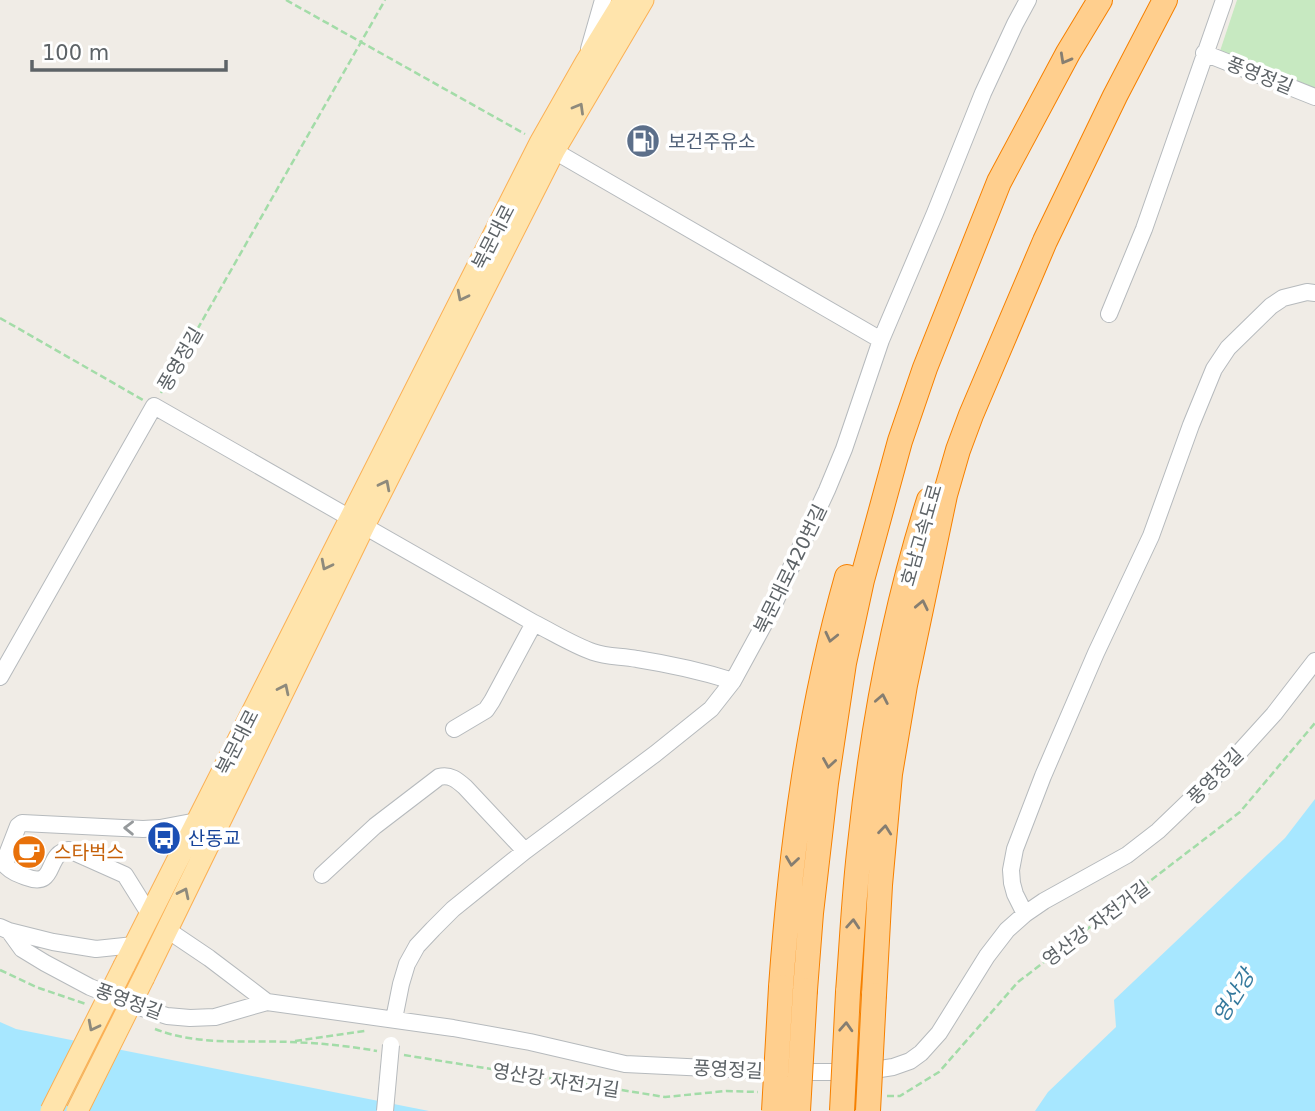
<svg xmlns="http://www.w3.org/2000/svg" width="1315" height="1111" font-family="'DejaVu Sans','Noto Sans KR',sans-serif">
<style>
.green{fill:#c7e9c1}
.water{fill:#a7e7ff}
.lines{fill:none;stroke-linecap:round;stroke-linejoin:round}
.minor-casing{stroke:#b6babd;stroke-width:18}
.major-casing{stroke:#fbb054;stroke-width:23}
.highway-casing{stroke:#f68000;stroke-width:26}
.path{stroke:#a3dca8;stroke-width:2.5;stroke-dasharray:7 3.5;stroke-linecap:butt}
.minor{stroke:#fff;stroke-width:16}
.major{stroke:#ffe4ac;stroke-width:21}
.highway{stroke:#ffcf8e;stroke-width:24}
.minor-bridge-casing{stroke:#b6babd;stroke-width:18;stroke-linecap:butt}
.major-bridge-casing{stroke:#fbb054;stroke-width:23;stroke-linecap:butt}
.highway-bridge-casing{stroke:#f68000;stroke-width:26;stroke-linecap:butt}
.minor-bridge{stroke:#fff;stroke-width:16}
.major-bridge{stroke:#ffe4ac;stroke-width:21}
.highway-bridge{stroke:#ffcf8e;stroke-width:24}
.oneway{stroke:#867e71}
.oneway2{stroke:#8e8a7c}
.oneway3{stroke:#969a9c}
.labels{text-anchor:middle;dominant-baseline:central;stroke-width:7;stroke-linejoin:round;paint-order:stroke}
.street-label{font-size:19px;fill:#5d6367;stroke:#fff}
.service-label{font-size:19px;fill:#4e5e75;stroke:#fff;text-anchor:start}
.transit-label{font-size:19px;fill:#164399;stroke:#fff;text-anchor:start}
.food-label{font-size:19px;fill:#c56008;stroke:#fff;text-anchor:start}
.water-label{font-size:21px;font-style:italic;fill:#34799d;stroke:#fff}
</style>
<rect width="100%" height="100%" fill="#f0ece6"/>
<path class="green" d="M 1237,0 L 1315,0 L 1315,91 L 1219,54 Z"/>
<path class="water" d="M 1315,799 L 1315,1111 L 1035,1111 L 1048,1092 L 1116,1027 L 1114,1000 L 1285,838 Z
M 0,1022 L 16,1029 L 429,1111 L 0,1111 Z"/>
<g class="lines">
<g class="minor-casing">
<path id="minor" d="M 589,49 L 603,0
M 1204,53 L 1315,97
M 544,145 L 881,340
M 1109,314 L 1144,229 L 1224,0
M 0,677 L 154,406 L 534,623 C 554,633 573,645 593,652 C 607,657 622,656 637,659 C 669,664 701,671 733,681
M 454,729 L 486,710 L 492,701 L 534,623
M 322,875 L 375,826 L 439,777 C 450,774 457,780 465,787 L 525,851
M 1025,914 L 1015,894 L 1012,883 L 1011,870 L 1015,849 L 1043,776 L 1096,653 L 1151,536 L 1191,425 L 1214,369 L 1228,348 L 1271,306 L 1283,298 L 1307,292 L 1315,293
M 150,915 L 125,875 L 69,850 C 44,853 58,889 26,877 C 18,874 12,872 6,866 L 6,857 L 18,826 L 22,823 L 143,829 L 160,828 L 197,821
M 0,927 L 9,931 L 22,949 L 45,963 L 90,987 L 142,1008 L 167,1016 L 190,1018 L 215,1017 L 267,1002 L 453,1028 L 530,1042 L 625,1064 L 789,1072 L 861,1072 L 893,1067 L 910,1061 L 921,1053 L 939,1033 L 987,956 L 1007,930 L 1025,914 L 1044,901 L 1127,855 L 1158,831 L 1235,757 L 1274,714 L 1315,661
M 166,929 L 209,958 L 267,1002
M 9,931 L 53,942 L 96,949 L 134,945
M 394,1019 L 401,984 L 407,964 L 417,946 L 433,929 L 453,909 L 525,851 L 655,754 L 711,709 L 733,681 L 769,615 L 827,490 L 844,449 L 881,340 L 935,213 L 983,93 L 1015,24 L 1028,0"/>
</g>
<g class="major-casing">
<path id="major" d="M 124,966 L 540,143 L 586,62 L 624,0
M 144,977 L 364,526 L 554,151 L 643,0"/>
</g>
<g class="highway-casing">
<path id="highway" d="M 781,987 C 791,848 809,711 847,577
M 805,990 L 811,913 L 826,783 L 844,663 L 862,580 L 900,441 L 925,368 L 999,182 L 1068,53 L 1100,0
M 848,992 C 852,943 854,893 860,844 C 872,730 894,610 929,500
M 874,995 L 880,885 L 890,774 L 905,685 L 945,495 L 958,450 L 971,415 L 1045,241 L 1115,96 L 1165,0"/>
</g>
<path class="path" d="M 286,0 L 525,134
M 0,318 L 143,400
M 161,393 L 385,0
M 0,970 L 36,987 L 86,1004
M 155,1029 C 198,1046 245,1040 290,1042 C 319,1043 349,1046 377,1051
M 295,1041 L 365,1031
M 404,1055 L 665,1097 L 726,1091 L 758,1092
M 887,1096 L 900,1096 L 939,1072 L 1018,982 L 1240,812 L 1315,723"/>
<use href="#minor" class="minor"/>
<use href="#major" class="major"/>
<use href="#highway" class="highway"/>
<g class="minor-bridge-casing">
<path id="minor-bridge" d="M 385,1111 L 391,1045"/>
</g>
<g class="major-bridge-casing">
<path id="major-bridge" d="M 51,1111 L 124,966
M 77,1111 L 144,977"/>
</g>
<g class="highway-bridge-casing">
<path id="highway-bridge" d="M 774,1111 L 781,987
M 798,1111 L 805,990
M 842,1111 L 848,992
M 868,1111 L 874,995"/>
</g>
<use href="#minor-bridge" class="minor-bridge"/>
<use href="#major-bridge" class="major-bridge"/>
<use href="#highway-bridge" class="highway-bridge"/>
</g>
<defs><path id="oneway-chevron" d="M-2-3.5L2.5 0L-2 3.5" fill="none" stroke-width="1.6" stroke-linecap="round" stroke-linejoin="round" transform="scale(1.75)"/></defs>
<g class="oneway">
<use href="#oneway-chevron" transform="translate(1065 59) rotate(119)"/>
<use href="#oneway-chevron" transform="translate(922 605) rotate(-78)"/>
<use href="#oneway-chevron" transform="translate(831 637) rotate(103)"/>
<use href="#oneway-chevron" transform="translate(882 699) rotate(-79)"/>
<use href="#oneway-chevron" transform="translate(829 763) rotate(99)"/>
<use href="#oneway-chevron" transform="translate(885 830) rotate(-84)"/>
<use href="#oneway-chevron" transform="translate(792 861) rotate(98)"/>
<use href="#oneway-chevron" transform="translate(853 924) rotate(-86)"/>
<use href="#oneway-chevron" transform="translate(846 1027) rotate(-87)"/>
</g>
<g class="oneway2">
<use href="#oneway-chevron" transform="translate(579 108) rotate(-60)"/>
<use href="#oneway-chevron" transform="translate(462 296) rotate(117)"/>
<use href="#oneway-chevron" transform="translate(385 485) rotate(-63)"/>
<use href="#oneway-chevron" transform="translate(326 565) rotate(117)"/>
<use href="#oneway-chevron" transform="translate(284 689) rotate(-64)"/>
<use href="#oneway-chevron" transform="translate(184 893) rotate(-64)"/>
<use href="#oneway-chevron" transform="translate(93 1026) rotate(117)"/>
</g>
<use class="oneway3" href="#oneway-chevron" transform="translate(129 828) rotate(-179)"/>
<defs>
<g id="fuel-disc" transform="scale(1.75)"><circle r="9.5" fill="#5c6f8a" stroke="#fff"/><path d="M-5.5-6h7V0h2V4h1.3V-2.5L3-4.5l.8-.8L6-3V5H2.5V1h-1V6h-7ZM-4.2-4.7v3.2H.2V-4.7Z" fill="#fff"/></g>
<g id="bus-disc" transform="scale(1.75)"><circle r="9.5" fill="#1a4fb4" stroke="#fff"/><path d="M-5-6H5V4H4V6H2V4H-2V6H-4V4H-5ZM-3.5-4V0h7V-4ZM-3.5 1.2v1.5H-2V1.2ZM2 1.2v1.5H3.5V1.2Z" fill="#fff"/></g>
<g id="cafe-disc" transform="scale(1.75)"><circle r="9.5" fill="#e8710a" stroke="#fff"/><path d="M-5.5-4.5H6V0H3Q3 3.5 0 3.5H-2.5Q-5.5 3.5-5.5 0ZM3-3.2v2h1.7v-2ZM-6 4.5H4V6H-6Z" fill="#fff"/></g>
</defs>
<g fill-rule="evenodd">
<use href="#fuel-disc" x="643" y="141"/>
<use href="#bus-disc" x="164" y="838"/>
<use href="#cafe-disc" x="29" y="852"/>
</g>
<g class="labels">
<g class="street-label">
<text transform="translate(1260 75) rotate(22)">풍영정길</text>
<text transform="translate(493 237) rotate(-63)">북문대로</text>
<text transform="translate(180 359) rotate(-60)">풍영정길</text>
<text transform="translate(921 535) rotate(-74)">호남고속도로</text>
<text transform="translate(790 569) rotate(-64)">북문대로420번길</text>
<text transform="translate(237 742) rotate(-63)">북문대로</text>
<text transform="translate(1215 776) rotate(-45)">풍영정길</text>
<text transform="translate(1096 923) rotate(-37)">영산강 자전거길</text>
<text transform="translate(129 1001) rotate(20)">풍영정길</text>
<text transform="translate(728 1069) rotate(3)">풍영정길</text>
<text transform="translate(556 1080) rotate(9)">영산강 자전거길</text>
</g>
<g class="service-label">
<text x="668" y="141">보건주유소</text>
</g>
<g class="transit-label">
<text x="188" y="838">산동교</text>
</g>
<g class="food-label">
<text x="54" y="852">스타벅스</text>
</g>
<g class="water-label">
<text transform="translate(1234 996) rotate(-58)">영산강</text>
</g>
</g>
<path d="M32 60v10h194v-10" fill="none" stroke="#5d6367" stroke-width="3.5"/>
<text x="42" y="60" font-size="21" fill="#5d6367" stroke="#ffffff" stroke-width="5" paint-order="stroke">100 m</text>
</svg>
